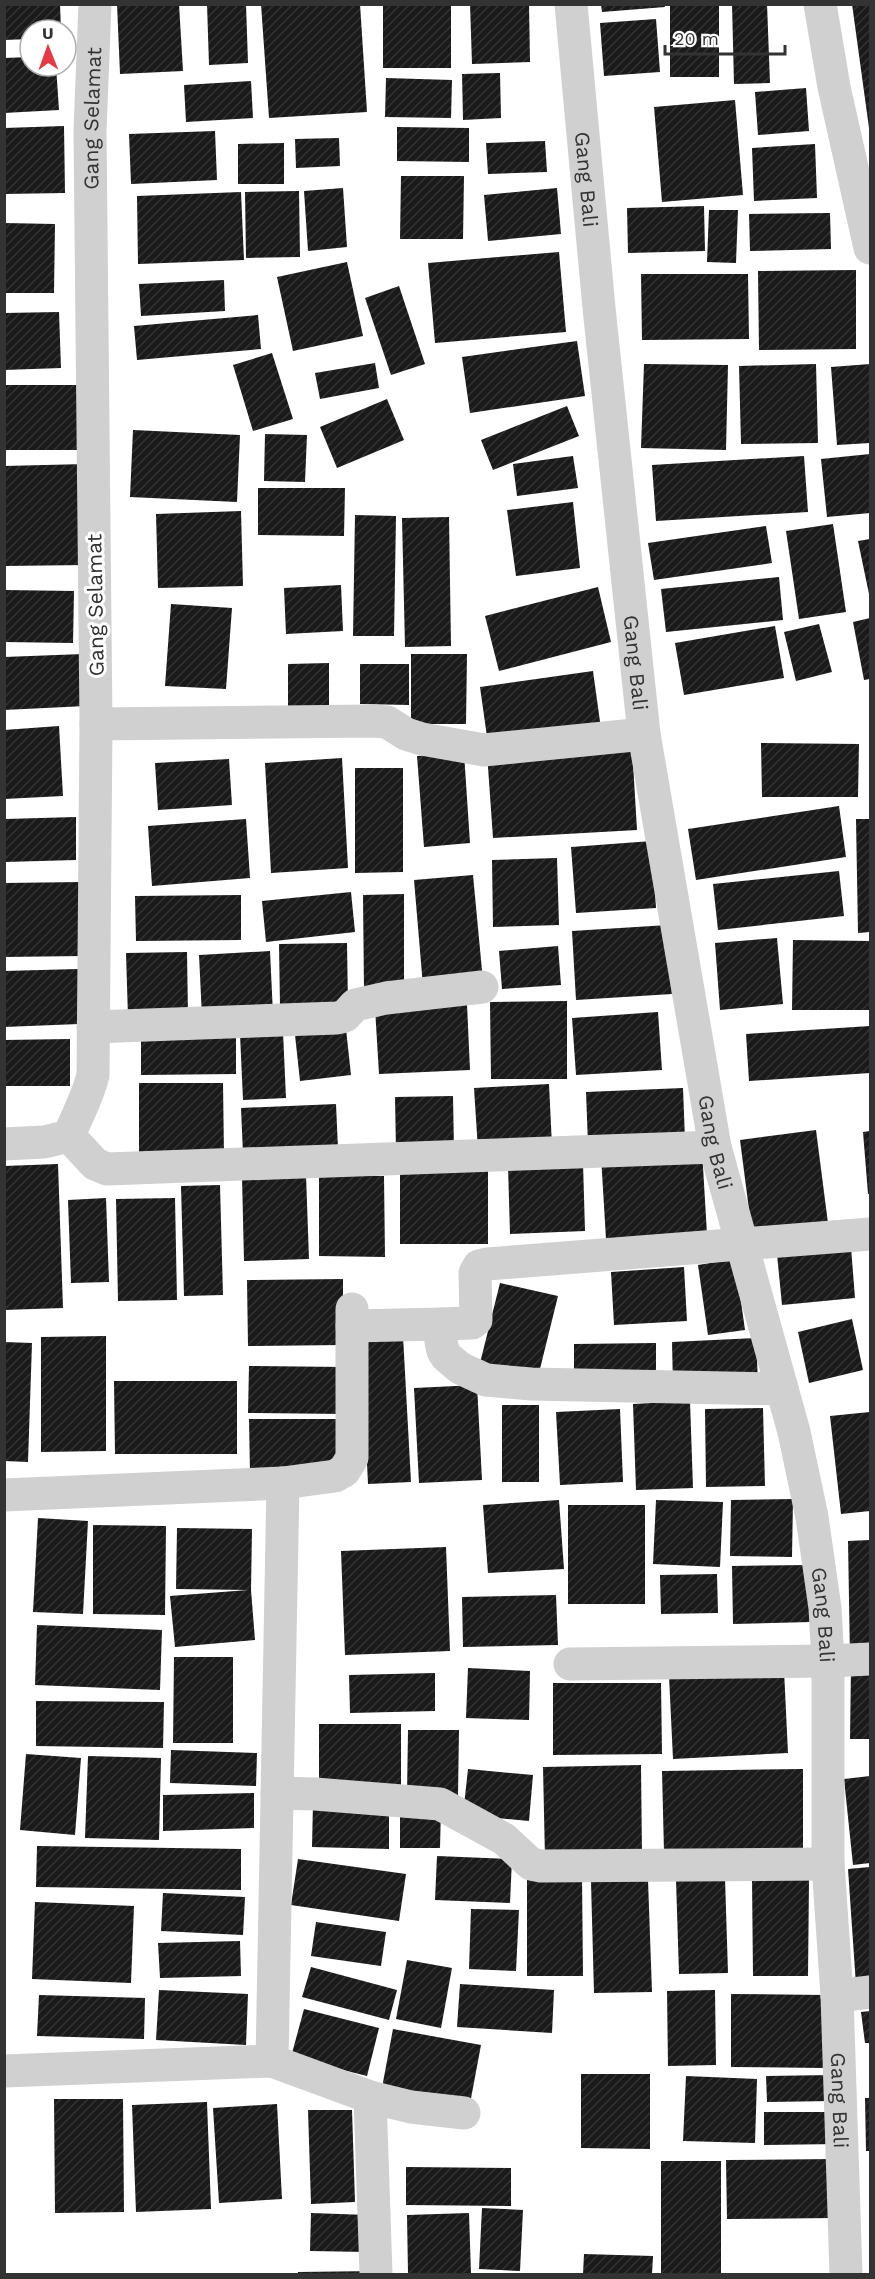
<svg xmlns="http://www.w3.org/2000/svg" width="875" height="2279" font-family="'Work Sans',sans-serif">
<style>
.building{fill:url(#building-hatch)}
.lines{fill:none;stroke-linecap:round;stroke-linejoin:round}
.minor{stroke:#d0d0d0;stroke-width:33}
.labels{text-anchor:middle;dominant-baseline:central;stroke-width:6;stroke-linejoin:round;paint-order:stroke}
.street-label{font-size:21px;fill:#333;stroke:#fff}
</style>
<defs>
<pattern id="building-hatch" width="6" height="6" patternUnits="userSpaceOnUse" patternTransform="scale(1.5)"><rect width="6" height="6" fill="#1a1a1a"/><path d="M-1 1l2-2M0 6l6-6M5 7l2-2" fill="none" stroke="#333"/></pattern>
</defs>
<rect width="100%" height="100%" fill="#fff"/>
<path class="building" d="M 4,4 L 60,4 L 61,30 L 30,30 L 30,39 L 4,40 Z
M 117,4 L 179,4 L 183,71 L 120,74 Z
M 207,4 L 246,4 L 248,63 L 209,65 Z
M 261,4 L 360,4 L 367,112 L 269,118 Z
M 383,4 L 451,4 L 451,68 L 383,68 Z
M 470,4 L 529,4 L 530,62 L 472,64 Z
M 601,4 L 664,4 L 665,7 L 602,12 Z
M 670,4 L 719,4 L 719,77 L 670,77 Z
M 732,4 L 767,4 L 770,83 L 734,84 Z
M 852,4 L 870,4 L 870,128 L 869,128 Z
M 656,19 L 660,72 L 604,76 L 600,23 Z
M 30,57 L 30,66 L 56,66 L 59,110 L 4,113 L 4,58 Z
M 500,73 L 501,118 L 463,120 L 462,74 Z
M 386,78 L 452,80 L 451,118 L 385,117 Z
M 251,81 L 253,118 L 186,122 L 184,85 Z
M 806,88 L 809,131 L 758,135 L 755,92 Z
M 735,100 L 743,195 L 662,202 L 654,107 Z
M 64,126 L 65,193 L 4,194 L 4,128 Z
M 397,127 L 469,128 L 469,162 L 397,161 Z
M 215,131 L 217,180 L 131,184 L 129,134 Z
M 339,138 L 340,166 L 296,168 L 295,139 Z
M 545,141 L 547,172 L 488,174 L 486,143 Z
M 284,143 L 284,184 L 238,184 L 238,144 Z
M 815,144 L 817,198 L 754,201 L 752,148 Z
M 401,176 L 464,176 L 463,239 L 400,239 Z
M 343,188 L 347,247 L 308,251 L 304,191 Z
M 557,188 L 561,234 L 488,241 L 484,195 Z
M 299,191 L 300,257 L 246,258 L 245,192 Z
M 241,192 L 244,260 L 138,264 L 137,196 Z
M 704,206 L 705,251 L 628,253 L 627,208 Z
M 709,210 L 738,210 L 736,263 L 707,262 Z
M 830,213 L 831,249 L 750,251 L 749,214 Z
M 4,223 L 55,224 L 54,293 L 4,293 Z
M 559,252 L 566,332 L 435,343 L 428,263 Z
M 347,262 L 363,336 L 293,351 L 277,277 Z
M 856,270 L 856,349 L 759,350 L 758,271 Z
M 641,274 L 748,274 L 749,339 L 642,340 Z
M 224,280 L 225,311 L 141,316 L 139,284 Z
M 399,286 L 425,364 L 391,375 L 365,298 Z
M 59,312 L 61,368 L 4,370 L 4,313 Z
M 258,315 L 261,349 L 137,360 L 134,326 Z
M 577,341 L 585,396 L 470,413 L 462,357 Z
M 272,353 L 293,419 L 253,431 L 233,365 Z
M 375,363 L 379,388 L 320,399 L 315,373 Z
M 644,364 L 728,365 L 726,450 L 641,448 Z
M 816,364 L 818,443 L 741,444 L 739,366 Z
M 870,364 L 870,443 L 837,445 L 831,367 Z
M 4,385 L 79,385 L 79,450 L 4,450 Z
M 387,399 L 404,440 L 337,468 L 320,427 Z
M 567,406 L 579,436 L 493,470 L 481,440 Z
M 133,430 L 240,435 L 237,502 L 130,497 Z
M 265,434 L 307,435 L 305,482 L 264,481 Z
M 870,454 L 870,513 L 827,517 L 821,459 Z
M 573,456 L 578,488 L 517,496 L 513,464 Z
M 804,456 L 808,512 L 656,521 L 652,465 Z
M 86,464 L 87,565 L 4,566 L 4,466 Z
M 258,488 L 345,488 L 344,536 L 258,535 Z
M 573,502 L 580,568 L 516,576 L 507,510 Z
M 241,511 L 243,586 L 158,588 L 156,514 Z
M 355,515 L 396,516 L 394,636 L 353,636 Z
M 449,517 L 451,646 L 405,647 L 402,518 Z
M 833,524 L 846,612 L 799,619 L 786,531 Z
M 766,526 L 772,563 L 654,580 L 648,543 Z
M 870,539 L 870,594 L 869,594 L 858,541 Z
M 779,577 L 783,620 L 666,632 L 661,589 Z
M 341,585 L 343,631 L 286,634 L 284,588 Z
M 598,587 L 611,642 L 499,671 L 485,616 Z
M 4,590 L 74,591 L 73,643 L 4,642 Z
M 171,604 L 232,608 L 226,689 L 165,686 Z
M 870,618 L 870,679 L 864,680 L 853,622 Z
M 819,624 L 832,672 L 796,681 L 784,632 Z
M 775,626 L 784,678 L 684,695 L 675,643 Z
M 83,654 L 86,706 L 4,710 L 4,657 Z
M 411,654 L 467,654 L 466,724 L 411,724 Z
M 329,663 L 329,706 L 288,706 L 288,664 Z
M 360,664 L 409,664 L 409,705 L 360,704 Z
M 593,671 L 601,729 L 488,744 L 480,687 Z
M 59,726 L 63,796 L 4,799 L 4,730 Z
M 761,743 L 859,744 L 858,797 L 762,797 Z
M 632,746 L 637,830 L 493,838 L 487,753 Z
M 464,753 L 470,843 L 424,847 L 417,756 Z
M 342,758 L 348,868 L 271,873 L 265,763 Z
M 229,759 L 232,805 L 158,810 L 155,763 Z
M 355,768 L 403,768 L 403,872 L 355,873 Z
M 839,806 L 846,857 L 696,880 L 688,829 Z
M 76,817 L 76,860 L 5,862 L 5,819 Z
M 246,819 L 250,878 L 152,886 L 148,826 Z
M 856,819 L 870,819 L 870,932 L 858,933 Z
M 652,841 L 656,908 L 576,913 L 571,847 Z
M 557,858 L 559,925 L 493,927 L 492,860 Z
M 839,871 L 844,916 L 718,930 L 713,884 Z
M 473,875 L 483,981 L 423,986 L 414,880 Z
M 82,882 L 83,956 L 4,957 L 4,883 Z
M 351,892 L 355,932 L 266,942 L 262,901 Z
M 404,894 L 404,991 L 364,991 L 363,895 Z
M 241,895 L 241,940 L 136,941 L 135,896 Z
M 668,925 L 672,994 L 576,1000 L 572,931 Z
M 777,938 L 783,1004 L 720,1010 L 715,943 Z
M 793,940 L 870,941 L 870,1010 L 792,1010 Z
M 347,943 L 348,1006 L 280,1007 L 279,944 Z
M 558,946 L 561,985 L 502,989 L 499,951 Z
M 270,951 L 273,1014 L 202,1017 L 199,955 Z
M 187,952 L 188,1016 L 128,1017 L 126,953 Z
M 78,969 L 79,1024 L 4,1027 L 4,971 Z
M 567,1001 L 567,1079 L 491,1079 L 490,1002 Z
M 467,1004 L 470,1070 L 379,1074 L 375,1008 Z
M 658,1012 L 662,1070 L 576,1075 L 572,1018 Z
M 870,1026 L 870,1073 L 749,1081 L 746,1034 Z
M 346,1029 L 351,1075 L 300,1081 L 295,1035 Z
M 283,1032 L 286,1098 L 243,1100 L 240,1034 Z
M 141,1037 L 236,1038 L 236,1074 L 141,1075 Z
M 70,1039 L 70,1086 L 4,1086 L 4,1040 Z
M 139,1083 L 223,1083 L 224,1155 L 139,1155 Z
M 549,1084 L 552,1146 L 478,1150 L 474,1088 Z
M 683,1088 L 685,1140 L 588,1144 L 586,1092 Z
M 453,1096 L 454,1150 L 396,1151 L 395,1097 Z
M 336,1104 L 338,1149 L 243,1154 L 241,1108 Z
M 816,1130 L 829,1231 L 753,1241 L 740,1140 Z
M 870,1131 L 870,1194 L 868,1194 L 863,1132 Z
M 702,1150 L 707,1234 L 606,1239 L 601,1156 Z
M 583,1163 L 585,1231 L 510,1234 L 508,1166 Z
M 58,1164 L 63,1308 L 4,1310 L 4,1166 Z
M 488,1169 L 488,1244 L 400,1244 L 400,1170 Z
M 306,1175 L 309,1259 L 244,1261 L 242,1177 Z
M 319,1176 L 384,1176 L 385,1257 L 319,1256 Z
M 220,1185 L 223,1295 L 184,1296 L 181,1186 Z
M 106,1198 L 109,1282 L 71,1283 L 68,1200 Z
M 175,1198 L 177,1300 L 118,1301 L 116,1199 Z
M 851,1247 L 855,1298 L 782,1305 L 777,1254 Z
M 735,1259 L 745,1330 L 708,1335 L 698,1265 Z
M 684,1267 L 687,1321 L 614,1325 L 611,1272 Z
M 343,1279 L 343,1345 L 248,1346 L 247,1280 Z
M 500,1283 L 558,1296 L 538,1377 L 480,1363 Z
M 852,1319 L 863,1370 L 809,1383 L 798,1332 Z
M 106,1336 L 106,1451 L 41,1452 L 41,1337 Z
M 403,1336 L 411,1482 L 368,1484 L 361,1338 Z
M 756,1338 L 758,1382 L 673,1386 L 672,1342 Z
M 4,1342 L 32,1343 L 28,1462 L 4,1461 Z
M 656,1343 L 656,1379 L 574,1381 L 574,1344 Z
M 249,1366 L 344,1367 L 344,1414 L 248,1413 Z
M 114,1381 L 237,1381 L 237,1454 L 115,1454 Z
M 477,1385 L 482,1480 L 419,1483 L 414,1388 Z
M 690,1401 L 693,1488 L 636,1490 L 633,1404 Z
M 502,1405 L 539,1405 L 539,1482 L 502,1482 Z
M 763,1408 L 765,1486 L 706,1487 L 705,1409 Z
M 620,1409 L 623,1482 L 560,1485 L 556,1412 Z
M 870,1412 L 870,1511 L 841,1514 L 830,1416 Z
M 249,1419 L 336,1419 L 337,1472 L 250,1473 Z
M 793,1499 L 792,1557 L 730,1556 L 731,1500 Z
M 559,1500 L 564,1569 L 488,1573 L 483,1505 Z
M 656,1500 L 723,1502 L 720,1567 L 653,1564 Z
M 568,1505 L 645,1505 L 645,1604 L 568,1604 Z
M 38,1518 L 88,1521 L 83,1614 L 33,1612 Z
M 93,1525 L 166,1526 L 165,1615 L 93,1614 Z
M 177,1528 L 252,1529 L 251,1590 L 255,1640 L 175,1647 L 170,1596 L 248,1590 L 176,1589 Z
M 870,1540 L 870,1657 L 850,1658 L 848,1541 Z
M 446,1547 L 450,1651 L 345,1655 L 341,1551 Z
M 810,1565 L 811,1622 L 733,1624 L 732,1566 Z
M 717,1574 L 718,1613 L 661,1614 L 660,1575 Z
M 556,1595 L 558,1645 L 463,1647 L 462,1597 Z
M 37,1625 L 162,1630 L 160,1690 L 35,1685 Z
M 174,1657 L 233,1657 L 233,1743 L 173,1743 Z
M 851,1667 L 870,1667 L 870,1739 L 850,1739 Z
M 468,1668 L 530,1671 L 529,1720 L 466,1718 Z
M 784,1670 L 788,1753 L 673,1759 L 669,1676 Z
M 435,1673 L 435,1711 L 350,1713 L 349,1675 Z
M 553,1683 L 661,1683 L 662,1754 L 553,1755 Z
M 36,1701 L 164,1702 L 163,1748 L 36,1746 Z
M 319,1724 L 401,1724 L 401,1789 L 319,1789 Z
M 408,1730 L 459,1730 L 458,1796 L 407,1796 Z
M 171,1750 L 257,1753 L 256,1786 L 170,1783 Z
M 26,1754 L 81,1758 L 75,1835 L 20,1830 Z
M 88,1756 L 161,1758 L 159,1840 L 85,1838 Z
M 641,1765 L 642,1856 L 545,1858 L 543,1767 Z
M 468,1769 L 533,1775 L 529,1821 L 463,1815 Z
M 803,1769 L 803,1850 L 664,1852 L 662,1771 Z
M 870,1776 L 870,1863 L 853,1865 L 844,1779 Z
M 254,1793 L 254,1828 L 163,1831 L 163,1795 Z
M 313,1803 L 389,1803 L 389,1849 L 312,1847 Z
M 400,1808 L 441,1808 L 440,1848 L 400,1848 Z
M 37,1846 L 241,1849 L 241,1890 L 36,1887 Z
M 437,1856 L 512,1859 L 510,1903 L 435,1900 Z
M 298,1859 L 406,1874 L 399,1921 L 291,1905 Z
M 870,1867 L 870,1984 L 856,1985 L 848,1869 Z
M 582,1877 L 583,1976 L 527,1976 L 527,1878 Z
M 725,1878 L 728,1973 L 679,1974 L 676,1880 Z
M 752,1878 L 809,1879 L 808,1976 L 753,1976 Z
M 648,1880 L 652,1992 L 594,1993 L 591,1882 Z
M 163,1893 L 245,1897 L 243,1935 L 161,1931 Z
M 35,1902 L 134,1906 L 131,1983 L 32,1979 Z
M 471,1909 L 519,1910 L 516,1971 L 469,1969 Z
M 316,1922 L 386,1932 L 381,1966 L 311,1956 Z
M 240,1941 L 241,1976 L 160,1978 L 158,1943 Z
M 407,1960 L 452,1968 L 441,2028 L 396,2019 Z
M 311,1967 L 397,1990 L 389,2020 L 302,1997 Z
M 460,1984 L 554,1990 L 552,2033 L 457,2027 Z
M 159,1990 L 248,1994 L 246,2045 L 156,2040 Z
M 715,1990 L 716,2065 L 668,2066 L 667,1991 Z
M 731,1994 L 824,1995 L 824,2068 L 731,2067 Z
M 39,1995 L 145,1998 L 144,2039 L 37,2036 Z
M 304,2009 L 379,2028 L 367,2076 L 291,2057 Z
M 870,2011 L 870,2043 L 865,2043 L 861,2012 Z
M 393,2029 L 481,2045 L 469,2109 L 381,2093 Z
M 581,2074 L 650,2074 L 650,2149 L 581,2148 Z
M 832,2075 L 833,2101 L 767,2102 L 766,2076 Z
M 686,2076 L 757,2079 L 755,2143 L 683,2141 Z
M 865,2098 L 870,2098 L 870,2151 L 866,2151 Z
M 54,2099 L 123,2099 L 124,2212 L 55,2213 Z
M 207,2102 L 211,2209 L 136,2212 L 132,2105 Z
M 277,2104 L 282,2199 L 219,2203 L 213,2108 Z
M 308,2110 L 352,2110 L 355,2202 L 311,2204 Z
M 764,2112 L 839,2112 L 840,2144 L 764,2145 Z
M 835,2159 L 835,2218 L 727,2219 L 726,2160 Z
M 661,2161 L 721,2161 L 721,2274 L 661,2274 Z
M 406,2167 L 511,2168 L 511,2206 L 406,2205 Z
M 482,2208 L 523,2210 L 520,2271 L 479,2269 Z
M 311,2213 L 368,2215 L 367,2252 L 310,2251 Z
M 469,2213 L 471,2274 L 408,2274 L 407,2215 Z
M 584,2254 L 653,2256 L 652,2274 L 583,2274 Z
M 375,2271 L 375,2274 L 298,2274 L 298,2272 Z"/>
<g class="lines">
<g class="minor">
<path id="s1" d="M 571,4 L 599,308 L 644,734 L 715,1147 L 794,1432 L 812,1517 L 825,1608 L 828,1661 L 828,1864 L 837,1996 L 846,2274"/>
<path d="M 820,4 L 834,87 L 870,248"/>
<path d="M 96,724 L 372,721 L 387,722 L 406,734 L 422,739 L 484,750 L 644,734"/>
<path d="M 93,1027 L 337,1018 L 345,1016 L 355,1005 L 386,998 L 482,987"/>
<path d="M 69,1136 L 95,1164 L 107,1169 L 715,1147"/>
<path id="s2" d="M 4,1144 L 44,1142 L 69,1136 C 77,1115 88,1097 93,1075 L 96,724 L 90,131 L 95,4"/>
<path d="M 442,1324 L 472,1323 L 476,1320 L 475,1273 L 479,1266 L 487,1264 L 870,1234"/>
<path d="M 352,1326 L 442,1324 L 441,1342 L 443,1351 L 447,1357 L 460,1368 L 486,1380 L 531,1384 L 782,1389"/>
<path d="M 4,1495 L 283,1483 L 335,1476 L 344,1471 L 352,1458 L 352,1309"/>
<path d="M 570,1664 L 828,1661 L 870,1659"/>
<path d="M 277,1793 L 315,1794 L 440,1804 L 504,1839 L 531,1864 L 541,1866 L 828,1864"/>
<path d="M 837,1996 L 870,1992"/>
<path d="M 272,2061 L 283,1483"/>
<path d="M 4,2071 L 272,2061 L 370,2097 L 411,2107 L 464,2113"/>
<path d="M 370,2097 L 376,2274"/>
</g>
</g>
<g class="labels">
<g class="street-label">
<text stroke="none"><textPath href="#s2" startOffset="1088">Gang Selamat</textPath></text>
<text stroke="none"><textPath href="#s1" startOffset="176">Gang Bali</textPath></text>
<text transform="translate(95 605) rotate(-91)">Gang Selamat</text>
<text stroke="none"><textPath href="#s1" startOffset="662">Gang Bali</textPath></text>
<text stroke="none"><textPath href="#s1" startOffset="1148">Gang Bali</textPath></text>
<text stroke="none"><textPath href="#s1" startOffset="1634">Gang Bali</textPath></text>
<text stroke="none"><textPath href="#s1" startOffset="2120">Gang Bali</textPath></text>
</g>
</g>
<rect width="875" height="2279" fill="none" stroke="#333333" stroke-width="12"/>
<g transform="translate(48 48) rotate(359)"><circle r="28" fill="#ffffff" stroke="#adadad" stroke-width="1.5"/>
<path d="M0-4.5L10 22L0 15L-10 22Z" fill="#e63946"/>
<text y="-9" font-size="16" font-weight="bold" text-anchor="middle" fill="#333333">U</text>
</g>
<path d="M665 45v9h120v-9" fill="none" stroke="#333333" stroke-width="3"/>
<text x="674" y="45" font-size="18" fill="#333333" stroke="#ffffff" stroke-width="4.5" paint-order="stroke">20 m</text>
</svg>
